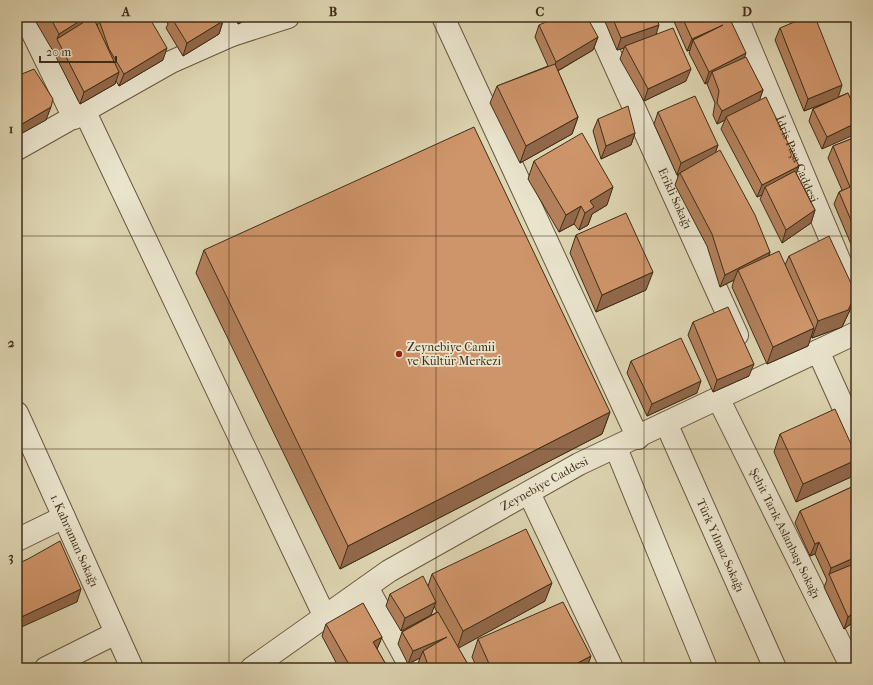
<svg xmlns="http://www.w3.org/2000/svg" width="873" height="685" font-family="'IM FELL French Canon',serif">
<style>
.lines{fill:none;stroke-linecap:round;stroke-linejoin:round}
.minor-casing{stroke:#68583e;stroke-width:24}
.minor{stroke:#eae4cd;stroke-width:22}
.wall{fill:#b2805b;stroke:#402e17}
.shaded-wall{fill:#91684a;stroke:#402e17}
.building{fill:#cf956a;stroke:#402e17}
.grid{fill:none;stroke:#402e17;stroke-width:1;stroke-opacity:0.55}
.poi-dot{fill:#8f2418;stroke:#eae4cd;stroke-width:1.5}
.labels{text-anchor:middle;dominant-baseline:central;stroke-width:3.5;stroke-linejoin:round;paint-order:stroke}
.street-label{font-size:12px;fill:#402e17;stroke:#eae4cd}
.poi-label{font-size:12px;fill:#402e17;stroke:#eae4cd;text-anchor:start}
.neatline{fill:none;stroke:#402e17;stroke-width:1.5}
.grid-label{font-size:13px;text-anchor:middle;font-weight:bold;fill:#402e17}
</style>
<rect width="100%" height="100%" fill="#ded5b2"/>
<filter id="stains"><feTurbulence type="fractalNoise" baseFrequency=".005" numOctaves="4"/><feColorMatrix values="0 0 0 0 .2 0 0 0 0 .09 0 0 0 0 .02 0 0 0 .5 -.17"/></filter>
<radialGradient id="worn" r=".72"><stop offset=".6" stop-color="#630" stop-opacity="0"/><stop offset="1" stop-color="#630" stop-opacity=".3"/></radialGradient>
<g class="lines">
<g class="minor-casing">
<g id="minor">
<path d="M 25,17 L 74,118"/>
<path d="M 224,17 L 232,35"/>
<path d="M 443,17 L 638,438"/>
<path id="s1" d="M 593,17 L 737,335"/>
<path id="s2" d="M 737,17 L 856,300"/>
<path d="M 84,110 L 325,617"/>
<path d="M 17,149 L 171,62 L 232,35 L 288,17"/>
<path d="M 818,351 L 856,435"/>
<path id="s3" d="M 718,398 L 852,668"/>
<path id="s4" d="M 17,413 L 132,668"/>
<path id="s5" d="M 666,423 L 775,668"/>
<path d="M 616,448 L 706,668"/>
<path d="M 529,493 L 612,668"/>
<path d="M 17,540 L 64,517"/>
<path d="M 367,587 L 411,668"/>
<path d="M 46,668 L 116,633"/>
<path id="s6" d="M 252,668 L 389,571 L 579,464 L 856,333"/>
</g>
</g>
<use href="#minor" class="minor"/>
</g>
<path class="wall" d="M 33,17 L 93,17 L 97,26 L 99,20 L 163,60 L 119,86 L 116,81 L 115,84 L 80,104 L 53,51 Z
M 164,17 L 221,17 L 223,21 L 219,34 L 183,56 L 166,28 L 168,24 Z
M 235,17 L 252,17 L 238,24 Z
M 603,17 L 656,17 L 656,34 L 686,81 L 644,101 L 620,59 L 624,48 L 617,50 Z
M 672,17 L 729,17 L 744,58 L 763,90 L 759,100 L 815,210 L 811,223 L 782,243 L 760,199 L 762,195 L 757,197 L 721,129 L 725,120 L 717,124 L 713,115 L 715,103 L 707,84 L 708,82 L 705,84 L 689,53 L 690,50 L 687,51 Z
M 539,25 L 598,37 L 593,50 L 558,71 L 578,117 L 572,134 L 520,163 L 490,103 L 497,86 L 548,66 L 535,37 Z
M 780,28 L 838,97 L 848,93 L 822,149 L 809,121 L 813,109 L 833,100 L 804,111 L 775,40 Z
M 658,112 L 718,145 L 715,153 L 770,252 L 769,255 L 785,265 L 789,256 L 856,294 L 849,312 L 842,327 L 812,338 L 811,336 L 808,346 L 767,364 L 732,287 L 734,280 L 720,287 L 707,246 L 675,185 L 679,174 L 677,175 L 654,124 Z
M 598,119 L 635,133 L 631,145 L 601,159 L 593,131 Z
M 856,137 L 856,247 L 853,249 L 834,204 L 839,192 L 842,190 L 828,158 L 833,146 Z
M 534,161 L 607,205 L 592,214 L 588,225 L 579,230 L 574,224 L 559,232 L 528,179 Z
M 576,235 L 646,290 L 596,312 L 570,253 Z
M 204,250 L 610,412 L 602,434 L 340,569 L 196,273 Z
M 693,322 L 749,376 L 713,392 L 688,335 Z
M 631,361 L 697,393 L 647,416 L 627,373 Z
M 780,434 L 856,455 L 856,464 L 851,477 L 796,502 L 774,452 Z
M 856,485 L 856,620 L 844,629 L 824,587 L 827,580 L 815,554 L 810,556 L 795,523 L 800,511 Z
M 432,574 L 545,601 L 458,648 L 470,668 L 420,668 L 418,663 L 420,658 L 408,664 L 398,644 L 402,632 L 437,612 L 434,606 L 431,615 L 401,631 L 386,606 L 390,594 L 428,586 Z
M 326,624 L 382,637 L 377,649 L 388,668 L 339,668 L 322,636 Z
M 478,639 L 587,668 L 477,668 L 472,657 Z"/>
<path class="shaded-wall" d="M 85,17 L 93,17 L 57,39 L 59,34 Z
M 240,17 L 252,17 L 238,24 Z
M 223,21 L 219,34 L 183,56 L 187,43 Z
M 659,25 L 655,38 L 625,46 L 624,48 L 617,50 L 621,38 Z
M 723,25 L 693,40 L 690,50 L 687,51 L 692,39 Z
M 598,37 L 593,50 L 552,74 L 556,62 Z
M 21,39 L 17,52 L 17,42 Z
M 167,48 L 163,60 L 119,86 L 124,74 Z
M 746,53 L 742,65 L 712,72 L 708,82 L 705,84 L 709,72 Z
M 691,69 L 686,81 L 644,101 L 648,89 Z
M 119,72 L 115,84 L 80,104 L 84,92 Z
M 842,85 L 838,98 L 804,111 L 808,99 Z
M 763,90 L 759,102 L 726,117 L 725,120 L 717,124 L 722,111 Z
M 51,107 L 46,120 L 17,136 L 17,127 Z
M 578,117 L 572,134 L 520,163 L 526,146 Z
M 856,123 L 856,134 L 822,149 L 827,137 Z
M 635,133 L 631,145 L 601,159 L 606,146 Z
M 718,145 L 714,157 L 680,173 L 679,174 L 677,175 L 681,163 Z
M 799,166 L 795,178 L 765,187 L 762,195 L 757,197 L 762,185 Z
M 613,187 L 607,205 L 592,214 L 588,225 L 579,230 L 585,213 L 590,201 Z
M 581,206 L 574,224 L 559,232 L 566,215 Z
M 815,210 L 811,223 L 782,243 L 786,230 Z
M 856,241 L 856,247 L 853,249 Z
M 770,252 L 766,264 L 738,270 L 734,280 L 720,287 L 725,275 Z
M 653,272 L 646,290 L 596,312 L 602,295 Z
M 856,294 L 849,312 L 842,327 L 812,338 L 818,321 Z
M 814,328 L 808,346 L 767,364 L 773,347 Z
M 754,364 L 749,376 L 713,392 L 717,380 Z
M 701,381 L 697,393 L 647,416 L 652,404 Z
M 610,412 L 602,434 L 340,569 L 348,546 Z
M 856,460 L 856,464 L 851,477 L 796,502 L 803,484 Z
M 819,542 L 815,554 L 810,556 L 815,544 Z
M 856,557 L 856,568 L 829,575 L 831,568 Z
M 552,583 L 545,601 L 457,649 L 463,631 Z
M 81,589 L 77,602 L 17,629 L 17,619 Z
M 436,602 L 431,615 L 401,631 L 405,618 Z
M 856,611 L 856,620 L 844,629 L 848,617 Z
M 382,637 L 377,649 L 373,642 Z
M 447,637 L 423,651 L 420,658 L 408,664 L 413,651 Z
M 591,656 L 587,668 L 568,668 Z"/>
<path class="building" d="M 50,17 L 86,17 L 59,34 Z
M 92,17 L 93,17 L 119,72 L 84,92 L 57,39 Z
M 105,17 L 149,17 L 167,48 L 124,74 L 109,49 L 99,20 Z
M 171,17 L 221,17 L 223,21 L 187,43 Z
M 557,17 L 587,17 L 598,37 L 556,62 L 539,25 Z
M 612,17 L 656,17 L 659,25 L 621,38 Z
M 682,17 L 729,17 L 746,53 L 709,72 L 693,40 L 723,25 L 692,39 Z
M 806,17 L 815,17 L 842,85 L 808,99 L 780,28 Z
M 673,28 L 691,69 L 648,89 L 625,46 Z
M 17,32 L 21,39 L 17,42 Z
M 746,57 L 763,90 L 722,111 L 717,103 L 719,91 L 712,72 Z
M 555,64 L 578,117 L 526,146 L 497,86 Z
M 34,69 L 53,99 L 51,107 L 17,127 L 17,76 Z
M 848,93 L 856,111 L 856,123 L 827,137 L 813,109 Z
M 695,96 L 718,145 L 681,163 L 658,112 Z
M 766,97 L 799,166 L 762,185 L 726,117 Z
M 628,106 L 635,133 L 606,146 L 598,119 Z
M 474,127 L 610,412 L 348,546 L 204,250 Z
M 582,133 L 613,187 L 590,201 L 594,207 L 585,213 L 581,206 L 566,215 L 534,161 Z
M 856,137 L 856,232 L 839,192 L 850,187 L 833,146 Z
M 720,150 L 755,215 L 770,252 L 725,275 L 712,234 L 680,173 Z
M 795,171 L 815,210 L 786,230 L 765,187 Z
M 626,213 L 653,272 L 602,295 L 576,235 Z
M 829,236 L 856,294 L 848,310 L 818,321 L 789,256 Z
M 779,251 L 814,328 L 773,347 L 738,270 Z
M 728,307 L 754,364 L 717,380 L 693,322 Z
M 681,338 L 701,381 L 652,404 L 631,361 Z
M 835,409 L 856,455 L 856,460 L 803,484 L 780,434 Z
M 856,485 L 856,526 L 855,526 L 856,529 L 856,557 L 831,568 L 819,542 L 815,544 L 800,511 Z
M 526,529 L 552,583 L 463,631 L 432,574 Z
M 60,541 L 81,589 L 17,619 L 17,564 L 28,559 Z
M 856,563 L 856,611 L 848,617 L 829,574 Z
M 423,576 L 436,602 L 405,618 L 390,594 Z
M 563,602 L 591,656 L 568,668 L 491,668 L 478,639 Z
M 363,603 L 382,637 L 373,642 L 388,668 L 351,668 L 326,624 Z
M 438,612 L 470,668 L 429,668 L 423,651 L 447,637 L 413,651 L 402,632 Z"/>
<path class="grid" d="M 229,17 L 229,668M 436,17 L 436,668M 644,17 L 644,668M 17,236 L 856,236M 17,449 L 856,449"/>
<circle class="poi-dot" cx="399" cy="354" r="4"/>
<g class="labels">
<g class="street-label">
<text stroke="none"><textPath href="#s2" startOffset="154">İdris Paşa Caddesi</textPath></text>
<text stroke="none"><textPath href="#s1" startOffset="199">Erikli Sokağı</textPath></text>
<text stroke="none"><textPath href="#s6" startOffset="346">Zeynebiye Caddesi</textPath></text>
<text stroke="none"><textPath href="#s3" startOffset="151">Şehit Tarık Aslanbaşı Sokağı</textPath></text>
<text stroke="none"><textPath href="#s4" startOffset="140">1. Kahraman Sokağı</textPath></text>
<text stroke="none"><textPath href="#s5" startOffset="134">Türk Yılmaz Sokağı</textPath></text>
</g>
<g class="poi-label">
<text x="407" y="347">Zeynebiye Camii<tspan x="407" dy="14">ve Kültür Merkezi</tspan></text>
</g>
</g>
<rect width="873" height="685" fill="none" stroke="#ded5b2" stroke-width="44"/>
<path d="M40 56v6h76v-6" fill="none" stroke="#402e17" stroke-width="2"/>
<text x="46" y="56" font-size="12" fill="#402e17" stroke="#eae4cd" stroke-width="3" paint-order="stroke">20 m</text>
<rect x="22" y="22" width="829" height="641" class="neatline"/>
<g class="grid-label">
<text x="126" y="16">A</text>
<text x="333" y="16">B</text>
<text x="540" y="16">C</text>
<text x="747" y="16">D</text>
<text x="11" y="133">1</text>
<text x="11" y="347">2</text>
<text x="11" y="561">3</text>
</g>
<rect width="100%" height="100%" filter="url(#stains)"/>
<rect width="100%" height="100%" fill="url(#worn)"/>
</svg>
